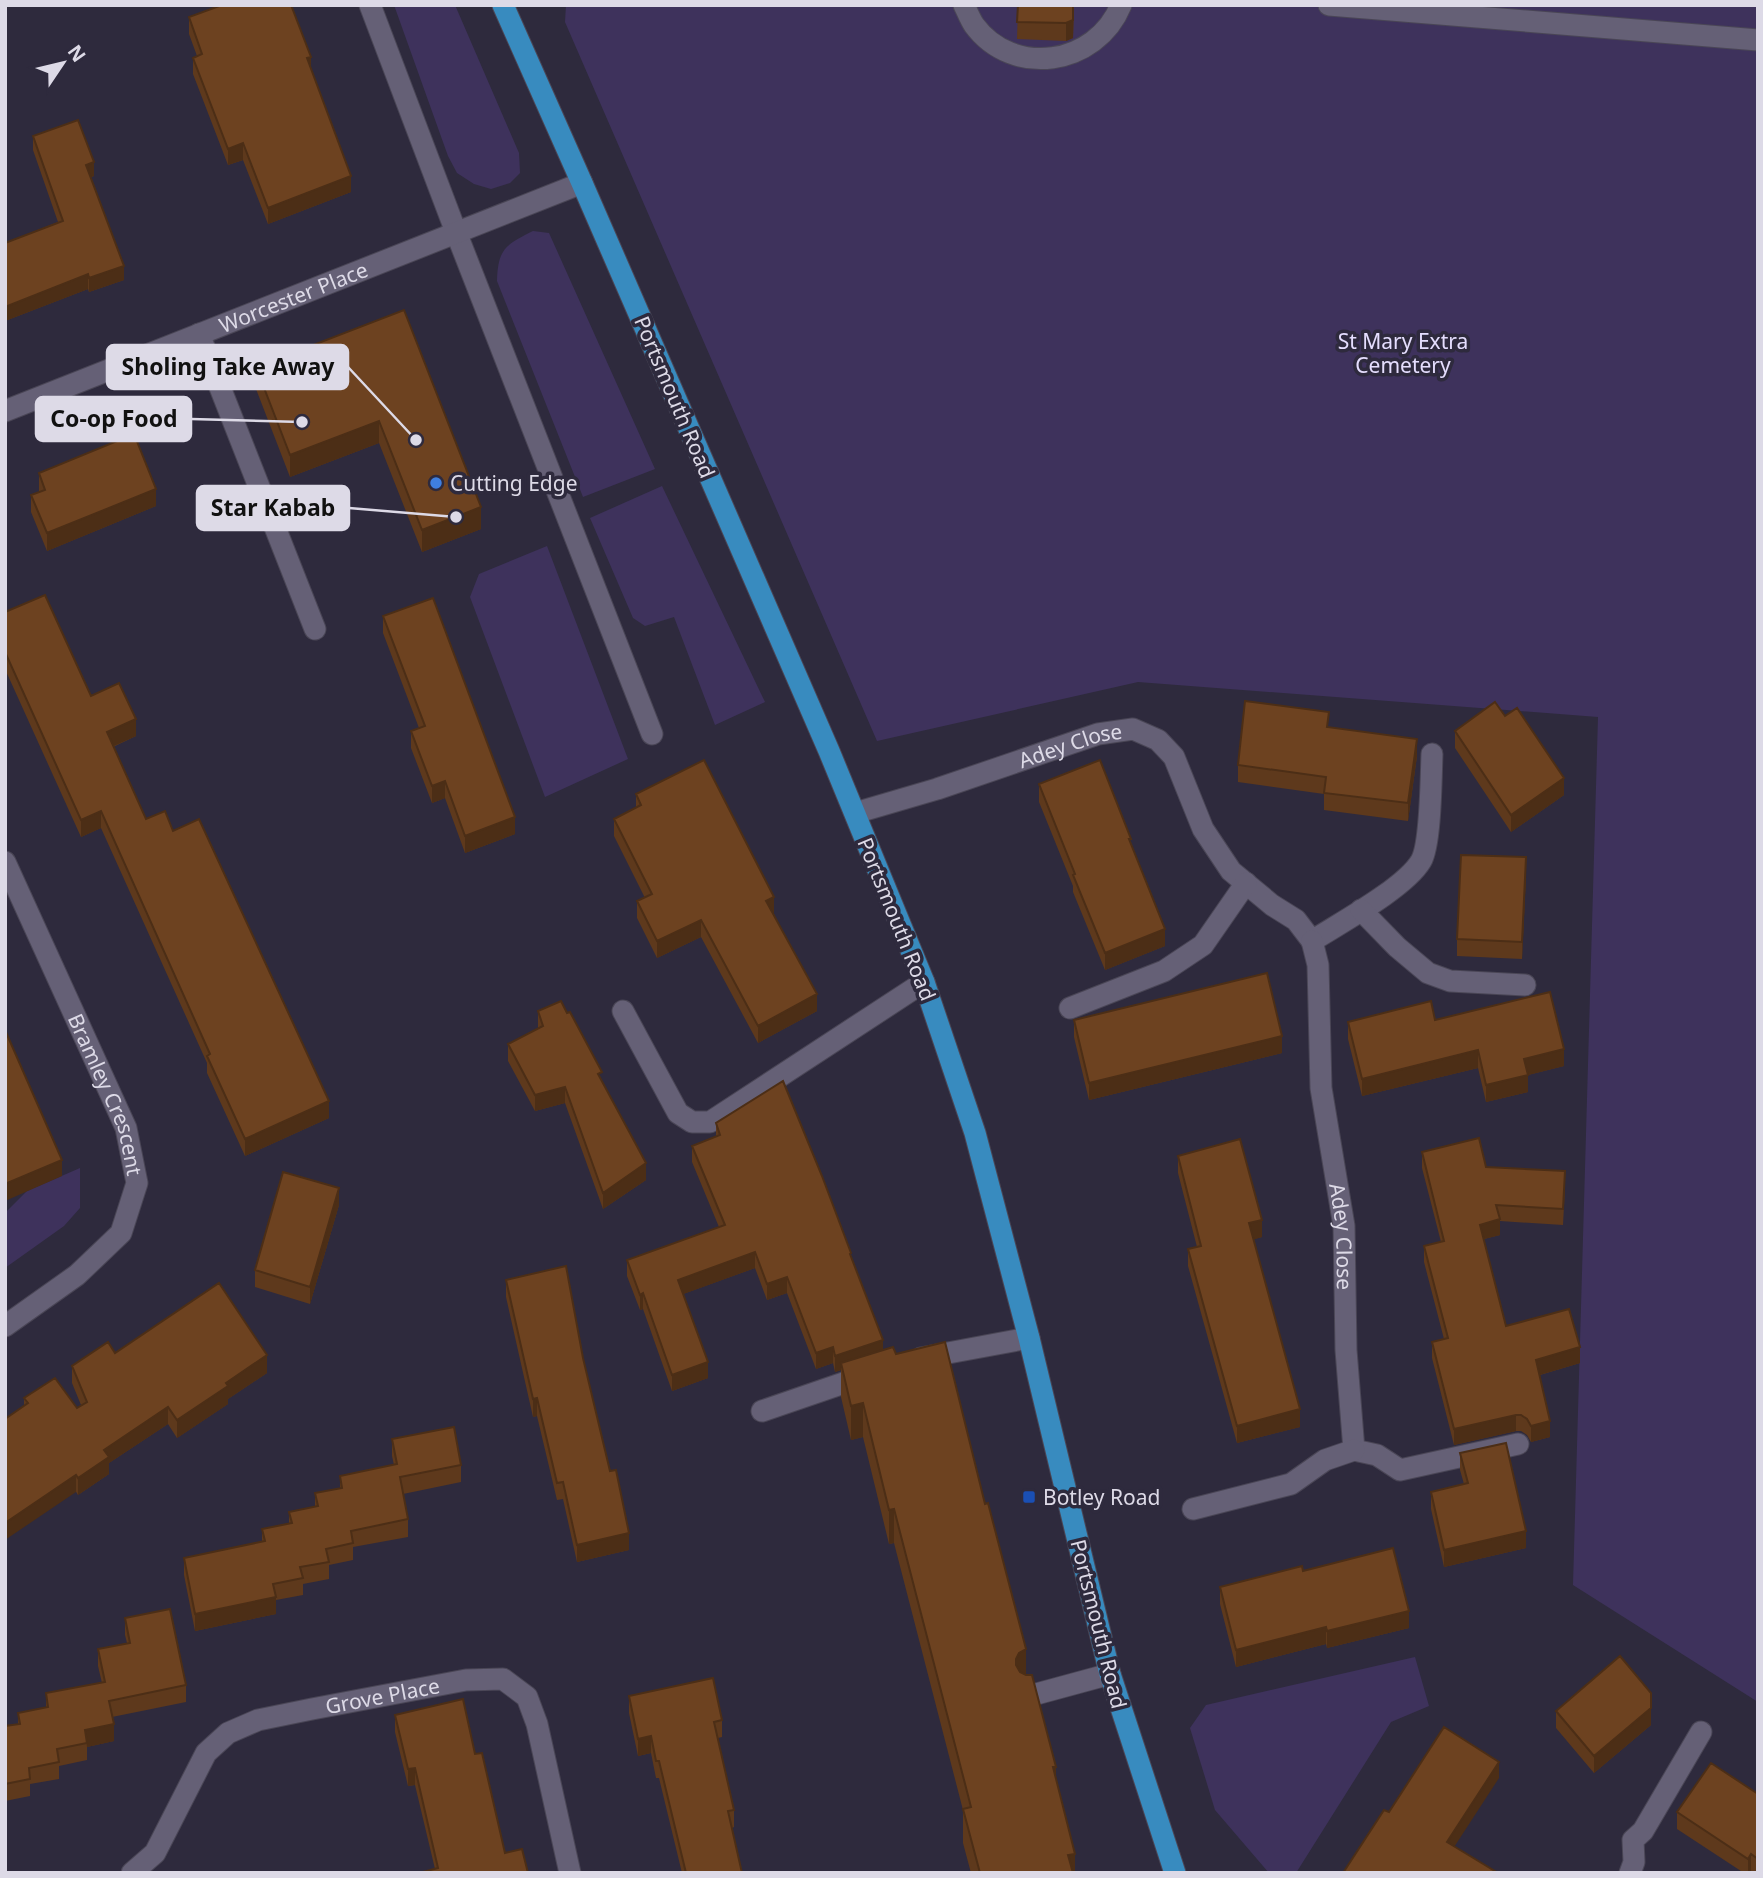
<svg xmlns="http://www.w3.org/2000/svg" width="1763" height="1878" font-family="'Noto Sans',sans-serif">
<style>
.green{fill:#3e325c}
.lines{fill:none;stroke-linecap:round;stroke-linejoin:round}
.lane-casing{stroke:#4a4656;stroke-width:23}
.street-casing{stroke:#4a4656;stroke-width:23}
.primary-casing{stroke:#4a4656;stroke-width:23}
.lane{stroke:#656076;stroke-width:21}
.street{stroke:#656076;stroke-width:21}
.primary{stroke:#388bbf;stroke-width:21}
.wall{fill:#5e391c}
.shaded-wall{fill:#4c2e16}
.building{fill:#6d4220;stroke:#4c2e16;stroke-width:2}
.shop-dot{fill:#3f7fe0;stroke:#2e2a3d;stroke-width:2.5}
.transit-dot{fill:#1a4fb4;stroke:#2e2a3d;stroke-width:2.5}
.labels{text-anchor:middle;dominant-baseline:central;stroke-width:7;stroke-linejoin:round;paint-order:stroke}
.street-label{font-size:21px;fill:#dddae7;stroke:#2e2a3d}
.park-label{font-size:21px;fill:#e5defe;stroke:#2e2a3d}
.poi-label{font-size:21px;fill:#dddae7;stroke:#2e2a3d;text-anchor:start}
.leader{fill:none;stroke:#dddae7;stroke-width:2.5}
.callout-dot{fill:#dddae7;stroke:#2e2a3d;stroke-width:2.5}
.callout{fill:#dddae7;stroke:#dddae7;stroke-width:2.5}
.callout-label{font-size:23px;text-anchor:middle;font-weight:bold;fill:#111}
</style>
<rect width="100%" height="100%" fill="#2e2a3d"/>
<path class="green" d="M 394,5 L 455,5 L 519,153 L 520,173 L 510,183 L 491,189 L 474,184 L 457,173 L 448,156 Z
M 566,5 L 1758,5 L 1758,1702 L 1573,1585 L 1598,717 L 1138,682 L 877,741 L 565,22 Z
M 533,231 L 549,233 L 655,469 L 583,497 L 497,281 C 498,249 505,245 533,231 Z
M 662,486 L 765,702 L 715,725 L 674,617 L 645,626 L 633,618 L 590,518 Z
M 547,546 L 628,759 L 545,797 L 470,597 L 479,574 Z
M 80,1168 L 80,1208 L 64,1226 L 5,1268 L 5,1213 L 27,1191 Z
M 1415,1657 L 1429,1706 L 1391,1722 L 1296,1873 L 1269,1873 L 1215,1810 L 1190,1728 L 1206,1705 Z"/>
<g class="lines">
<g class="lane-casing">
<path id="lane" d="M 964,5 C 967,11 970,19 974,25 C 1013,78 1096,66 1121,5
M 1329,5 L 1758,40
M 199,334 L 315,629
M 623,1011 L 678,1113 L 692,1122 L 710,1122 L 924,982
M 921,1358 L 1029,1338
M 762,1411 L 867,1375
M 1029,1696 L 1110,1674"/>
</g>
<g class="street-casing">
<g id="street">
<path d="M 370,5 L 456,232 L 652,734"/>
<path id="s1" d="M 5,411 L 582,183"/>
<path id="s2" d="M 855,813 L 937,789 L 1098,734 L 1133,729 L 1158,740 L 1174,757 L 1203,829 L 1231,871 L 1272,905 L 1296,920 L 1312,941 C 1340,923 1405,888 1421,861 C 1431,844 1431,777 1432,754"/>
<path id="s3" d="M 5,862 L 126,1128 L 137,1183 L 121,1233 L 77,1275 L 5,1326"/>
<path d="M 1361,910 L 1397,947 L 1428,973 L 1450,981 L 1525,985"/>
<path id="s4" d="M 1312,941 L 1318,965 L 1321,1088 L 1344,1226 L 1346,1350 L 1354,1450 L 1377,1455 L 1400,1470 L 1518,1444"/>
<path d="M 1070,1008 L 1164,971 L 1203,945 L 1246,883"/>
<path d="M 1193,1509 L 1291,1484 L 1325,1460 L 1354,1450"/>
<path id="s5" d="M 132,1873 L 155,1853 L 206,1753 L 228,1733 L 258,1720 L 312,1709 L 466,1680 L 503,1679 L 527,1697 L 537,1724 L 570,1873"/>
<path d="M 1630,1873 L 1634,1862 L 1633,1840 L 1643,1831 L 1701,1732"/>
</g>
</g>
<g class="primary-casing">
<path id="primary" d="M 503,5 L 582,183 L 829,751 L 924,982 L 975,1133 L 1029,1338 L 1110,1674 L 1175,1873"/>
</g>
<use href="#lane" class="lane"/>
<use href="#street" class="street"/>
<use href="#primary" class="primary"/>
</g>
<path class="wall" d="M 218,5 L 291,5 L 311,69 L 351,192 L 268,224 L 243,160 L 228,165 L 193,74 L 193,58 L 197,56 L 189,34 L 189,17 L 218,7 Z
M 1018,5 L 1074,5 L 1073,38 L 1066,41 L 1017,39 Z
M 33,136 L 94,176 L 91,177 L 124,280 L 89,292 L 88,289 L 5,321 L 5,243 L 58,222 L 33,150 Z
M 404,310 L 481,529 L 422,552 L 379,443 L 290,477 L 256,389 L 256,367 Z
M 39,473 L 156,506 L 47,551 L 31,512 L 31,495 L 39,492 Z
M 5,612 L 91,696 L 136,736 L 113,747 L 146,819 L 173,831 L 329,1118 L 245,1156 L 207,1073 L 207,1063 L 101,828 L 81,837 L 5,669 Z
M 383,616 L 515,834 L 465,853 L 445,798 L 432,803 L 411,748 L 411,731 L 419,728 L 383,633 Z
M 1505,716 L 1564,795 L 1511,832 L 1455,748 L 1455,731 Z
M 1329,728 L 1417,756 L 1408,821 L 1324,810 L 1324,794 L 1238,782 L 1238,765 Z
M 1039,784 L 1165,946 L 1105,970 L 1073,892 L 1073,886 L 1039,802 Z
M 636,794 L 774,914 L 817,1011 L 758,1043 L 701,937 L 657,958 L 637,918 L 637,901 L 645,898 L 614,836 L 614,819 L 636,808 Z
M 1526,875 L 1522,959 L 1457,956 L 1457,939 Z
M 538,1011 L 602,1082 L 646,1180 L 603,1209 L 565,1103 L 535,1111 L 508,1061 L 508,1044 L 538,1029 Z
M 1074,1020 L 1282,1053 L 1089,1100 L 1074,1037 Z
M 1435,1020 L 1564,1066 L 1528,1075 L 1528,1092 L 1486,1102 L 1478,1068 L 1362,1096 L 1348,1039 L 1348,1022 Z
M 716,1123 L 851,1257 L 883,1350 L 1026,1674 L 1056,1781 L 1075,1873 L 971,1873 L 963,1843 L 963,1810 L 894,1543 L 889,1544 L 863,1437 L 851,1440 L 841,1397 L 841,1370 L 835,1372 L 833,1363 L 816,1369 L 787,1293 L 767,1300 L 755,1268 L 683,1294 L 708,1378 L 672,1391 L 643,1309 L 640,1310 L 627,1276 L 627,1260 L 719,1227 L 692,1162 L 692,1146 L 716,1136 Z
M 1422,1152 L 1486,1167 L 1565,1187 L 1563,1225 L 1500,1221 L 1500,1235 L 1484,1239 L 1506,1326 L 1580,1363 L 1540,1375 L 1550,1437 L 1531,1442 L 1527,1435 L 1521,1431 L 1516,1431 L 1454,1445 L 1432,1358 L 1432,1342 L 1444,1339 L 1424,1262 L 1424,1246 L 1441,1242 L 1422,1168 Z
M 1178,1156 L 1262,1237 L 1254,1239 L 1300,1427 L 1237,1443 L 1188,1266 L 1188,1249 L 1197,1247 L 1178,1173 Z
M 339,1205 L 310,1304 L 255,1287 L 255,1270 Z
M 506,1280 L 583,1358 L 629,1550 L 577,1562 L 563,1499 L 557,1500 L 537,1416 L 533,1417 L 506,1297 Z
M 115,1353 L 267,1373 L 228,1399 L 228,1404 L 177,1438 L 168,1424 L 109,1463 L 109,1474 L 78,1495 L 24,1406 L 24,1398 L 77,1408 L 81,1405 L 72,1383 L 72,1366 Z
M 392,1439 L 461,1465 L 461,1482 L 403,1494 L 408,1519 L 408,1537 L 353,1547 L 353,1560 L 329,1565 L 329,1579 L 303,1584 L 303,1595 L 276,1600 L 276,1614 L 195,1631 L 184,1575 L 184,1558 L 262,1542 L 262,1529 L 289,1523 L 289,1512 L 315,1507 L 315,1493 L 340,1488 L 340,1476 L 394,1465 L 392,1456 Z
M 1460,1453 L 1526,1548 L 1444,1567 L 1431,1509 L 1431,1492 L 1464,1484 L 1460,1470 Z
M 1303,1571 L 1409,1628 L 1327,1648 L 1326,1644 L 1236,1667 L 1220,1604 L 1220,1587 Z
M 125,1618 L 186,1685 L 186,1702 L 112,1717 L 114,1741 L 87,1747 L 87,1760 L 59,1766 L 59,1779 L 30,1784 L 30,1796 L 5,1801 L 5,1726 L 18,1724 L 18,1713 L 46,1707 L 46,1693 L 102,1683 L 98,1666 L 98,1649 L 127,1643 L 125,1635 Z
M 629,1696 L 722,1720 L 722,1737 L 718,1738 L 734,1810 L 734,1827 L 732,1828 L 742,1873 L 682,1873 L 659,1778 L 656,1778 L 651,1753 L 638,1756 L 629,1713 Z
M 1556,1711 L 1651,1725 L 1594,1773 L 1556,1728 Z
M 395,1715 L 475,1754 L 505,1853 L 435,1869 L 415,1785 L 408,1786 L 395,1732 Z
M 1758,1794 L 1758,1873 L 1753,1873 L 1751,1871 L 1750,1873 L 1744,1873 L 1677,1829 L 1677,1812 Z"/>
<path class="shaded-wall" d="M 1074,5 L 1073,38 L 1066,41 L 1066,23 Z
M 311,57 L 311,73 L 307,58 Z
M 243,143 L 243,160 L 228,165 L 228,149 Z
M 94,162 L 94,176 L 86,179 L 86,165 Z
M 351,176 L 351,192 L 268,224 L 268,208 Z
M 124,266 L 124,280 L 89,292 L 89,278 Z
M 88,274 L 88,289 L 5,321 L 5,307 Z
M 379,421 L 379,443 L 290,477 L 290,455 Z
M 156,489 L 156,506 L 47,551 L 47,533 Z
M 481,507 L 481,529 L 422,552 L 422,530 Z
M 136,719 L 136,736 L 107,749 L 107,732 Z
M 1417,739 L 1417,756 L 1408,821 L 1408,803 Z
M 1564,778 L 1564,795 L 1511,832 L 1511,815 Z
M 445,781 L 445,798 L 432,803 L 432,786 Z
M 101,811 L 101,828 L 81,837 L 81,820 Z
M 515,817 L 515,834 L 465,853 L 465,836 Z
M 1526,857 L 1526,875 L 1522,959 L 1522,942 Z
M 774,897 L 774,914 L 766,901 Z
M 701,920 L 701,937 L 657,958 L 657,941 Z
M 1165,929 L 1165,946 L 1105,970 L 1105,953 Z
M 817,994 L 817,1011 L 758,1043 L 758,1026 Z
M 1282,1036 L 1282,1053 L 1089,1100 L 1089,1083 Z
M 1564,1049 L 1564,1066 L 1528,1075 L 1528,1092 L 1486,1102 L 1486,1085 L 1524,1059 Z
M 1478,1050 L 1478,1068 L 1362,1096 L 1362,1079 Z
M 565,1087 L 565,1103 L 535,1111 L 535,1095 Z
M 329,1101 L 329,1118 L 245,1156 L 245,1139 Z
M 62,1160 L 62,1176 L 5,1201 L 5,1184 Z
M 646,1163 L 646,1180 L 603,1209 L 603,1193 Z
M 339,1188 L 339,1205 L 310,1304 L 310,1287 Z
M 1500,1219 L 1500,1235 L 1480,1240 L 1480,1225 Z
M 1262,1220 L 1262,1237 L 1249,1241 L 1249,1223 Z
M 755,1252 L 755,1268 L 678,1296 L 678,1280 Z
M 787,1277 L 787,1293 L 767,1300 L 767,1284 Z
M 643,1293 L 643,1309 L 640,1310 L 640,1295 Z
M 883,1340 L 883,1356 L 841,1363 L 841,1370 L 835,1372 L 835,1356 Z
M 833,1347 L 833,1363 L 816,1369 L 816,1353 Z
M 1580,1347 L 1580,1363 L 1536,1376 L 1536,1360 Z
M 267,1355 L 267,1373 L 228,1399 L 228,1404 L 177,1438 L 177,1420 L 226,1383 Z
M 708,1362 L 708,1378 L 672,1391 L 672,1375 Z
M 537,1398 L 537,1416 L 533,1417 L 533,1399 Z
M 863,1403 L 863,1437 L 851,1440 L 851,1406 Z
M 168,1407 L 168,1424 L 109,1463 L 109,1474 L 78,1495 L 78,1478 L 104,1450 Z
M 1300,1409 L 1300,1427 L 1237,1443 L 1237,1426 Z
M 1516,1415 L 1516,1431 L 1454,1445 L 1454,1429 Z
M 1550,1421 L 1550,1437 L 1531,1442 L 1531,1426 Z
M 76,1475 L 76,1492 L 5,1540 L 5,1523 Z
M 894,1509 L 894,1543 L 889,1544 L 889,1510 Z
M 1526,1531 L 1526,1548 L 1444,1567 L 1444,1550 Z
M 629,1533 L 629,1550 L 577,1562 L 577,1545 Z
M 276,1597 L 276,1614 L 195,1631 L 195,1614 Z
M 1409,1611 L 1409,1628 L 1327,1648 L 1327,1631 Z
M 1326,1627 L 1326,1644 L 1236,1667 L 1236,1650 Z
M 1026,1649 L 1026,1683 L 1016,1693 L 1016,1659 L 1019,1653 Z
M 1651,1708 L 1651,1725 L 1594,1773 L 1594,1756 Z
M 114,1724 L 114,1741 L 87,1747 L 85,1730 Z
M 651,1736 L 651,1753 L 638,1756 L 638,1739 Z
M 1499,1762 L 1499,1778 L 1447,1858 L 1447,1842 Z
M 1053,1767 L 1056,1767 L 1056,1801 Z
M 415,1768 L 415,1785 L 408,1786 L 408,1769 Z
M 1075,1854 L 1075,1873 L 1068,1873 L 1068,1855 Z
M 1751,1854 L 1751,1871 L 1750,1873 L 1748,1873 L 1748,1859 Z"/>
<path class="building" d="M 222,5 L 291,5 L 311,57 L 307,58 L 351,176 L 268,208 L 243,143 L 228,149 L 193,58 L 202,54 L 189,17 Z
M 1018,5 L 1073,5 L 1073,20 L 1066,23 L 1017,22 Z
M 78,120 L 94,162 L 86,165 L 124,266 L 89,278 L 88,274 L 5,307 L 5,243 L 63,221 L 33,136 Z
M 404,310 L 481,507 L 422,530 L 379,421 L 290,455 L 256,367 Z
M 134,434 L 156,489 L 47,533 L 31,495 L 45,490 L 39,473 Z
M 45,595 L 91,696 L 119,683 L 136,719 L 107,732 L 146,819 L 165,811 L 173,831 L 199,819 L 329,1101 L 245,1139 L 207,1056 L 210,1054 L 101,811 L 81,820 L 5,652 L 5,612 Z
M 433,598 L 515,817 L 465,836 L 445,781 L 432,786 L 411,731 L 425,726 L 383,616 Z
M 1245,701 L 1329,712 L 1327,727 L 1417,739 L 1408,803 L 1324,793 L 1326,777 L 1238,765 Z
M 1495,702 L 1505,716 L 1517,708 L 1564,778 L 1511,815 L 1455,731 Z
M 704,760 L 774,897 L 766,901 L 817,994 L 758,1026 L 701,920 L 657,941 L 637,901 L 652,894 L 614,819 L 641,805 L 636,794 Z
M 1100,760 L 1131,839 L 1129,839 L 1165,929 L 1105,953 L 1073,875 L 1075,874 L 1039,784 Z
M 1461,855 L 1526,857 L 1522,942 L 1457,939 Z
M 1267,973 L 1282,1036 L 1089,1083 L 1074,1020 Z
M 1550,992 L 1564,1049 L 1524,1059 L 1528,1075 L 1486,1085 L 1478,1050 L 1362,1079 L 1348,1022 L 1431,1001 L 1435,1020 Z
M 561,1001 L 567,1013 L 570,1012 L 602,1072 L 598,1074 L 646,1163 L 603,1193 L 565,1087 L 535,1095 L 508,1044 L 543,1026 L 538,1011 Z
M 5,1030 L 62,1160 L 5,1184 Z
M 783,1081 L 822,1176 L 851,1253 L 850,1254 L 883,1340 L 835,1356 L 833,1347 L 816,1353 L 787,1277 L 767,1284 L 755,1252 L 678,1280 L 708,1362 L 672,1375 L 643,1293 L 640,1295 L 627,1260 L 725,1225 L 692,1146 L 720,1135 L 716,1123 Z
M 1479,1138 L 1486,1167 L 1565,1171 L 1563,1209 L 1496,1205 L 1500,1219 L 1480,1225 L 1506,1326 L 1569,1309 L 1580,1347 L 1536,1360 L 1550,1421 L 1531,1426 L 1527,1419 L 1521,1415 L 1516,1415 L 1454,1429 L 1432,1342 L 1448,1338 L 1424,1246 L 1444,1241 L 1422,1152 Z
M 1240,1139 L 1262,1220 L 1249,1223 L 1300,1409 L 1237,1426 L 1188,1249 L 1201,1246 L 1178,1156 Z
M 283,1172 L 339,1188 L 310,1287 L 255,1270 Z
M 566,1266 L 583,1358 L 610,1471 L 616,1470 L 629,1533 L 577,1545 L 563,1482 L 557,1483 L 537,1398 L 533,1399 L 506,1280 Z
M 219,1283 L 267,1355 L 226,1383 L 228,1386 L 177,1420 L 168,1407 L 104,1450 L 109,1457 L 78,1478 L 76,1475 L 5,1523 L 5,1419 L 28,1403 L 24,1398 L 55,1378 L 77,1408 L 87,1402 L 72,1366 L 108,1342 L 115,1353 Z
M 945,1342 L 985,1504 L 988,1503 L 1026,1649 L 1019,1653 L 1016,1659 L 1016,1665 L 1020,1672 L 1026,1675 L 1032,1675 L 1056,1767 L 1053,1767 L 1075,1854 L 1068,1855 L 1073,1873 L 980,1873 L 963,1809 L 971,1807 L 894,1509 L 889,1510 L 863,1403 L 851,1406 L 841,1363 L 893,1347 L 896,1354 Z
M 454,1427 L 461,1465 L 400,1477 L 408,1519 L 351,1531 L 353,1543 L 326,1549 L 329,1562 L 300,1567 L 303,1578 L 273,1584 L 276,1597 L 195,1614 L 184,1558 L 265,1541 L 262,1529 L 292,1523 L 289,1512 L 318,1506 L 315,1493 L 342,1488 L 340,1476 L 397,1464 L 392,1439 Z
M 1506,1443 L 1526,1531 L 1444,1550 L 1431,1492 L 1468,1483 L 1460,1453 Z
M 1393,1548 L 1409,1611 L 1327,1631 L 1326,1627 L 1236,1650 L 1220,1587 L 1302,1566 L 1303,1571 Z
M 170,1609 L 186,1685 L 109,1701 L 114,1724 L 85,1730 L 87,1743 L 57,1749 L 59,1762 L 29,1768 L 30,1779 L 5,1784 L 5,1726 L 20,1724 L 18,1713 L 48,1707 L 46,1693 L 105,1682 L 98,1649 L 130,1643 L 125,1618 Z
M 1620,1656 L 1651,1693 L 1651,1708 L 1594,1756 L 1556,1711 Z
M 713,1678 L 722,1720 L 714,1722 L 734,1810 L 728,1811 L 742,1873 L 686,1873 L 659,1761 L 656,1761 L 651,1736 L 638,1739 L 629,1696 Z
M 463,1699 L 475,1754 L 482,1753 L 505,1853 L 522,1849 L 528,1873 L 419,1873 L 438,1868 L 415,1768 L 408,1769 L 395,1715 Z
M 1444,1727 L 1499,1762 L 1447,1842 L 1498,1873 L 1343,1873 L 1384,1810 L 1389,1812 Z
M 1711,1763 L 1758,1794 L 1758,1859 L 1751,1854 L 1748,1859 L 1677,1812 Z"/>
<circle class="shop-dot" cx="436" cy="483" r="7"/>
<rect class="transit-dot" x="1022" y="1490" width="14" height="14" rx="3.5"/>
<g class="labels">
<g class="street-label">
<text stroke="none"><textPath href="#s1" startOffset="310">Worcester Place</textPath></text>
<text transform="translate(675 397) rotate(67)">Portsmouth Road</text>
<text stroke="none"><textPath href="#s2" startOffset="226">Adey Close</textPath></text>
<text transform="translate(897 919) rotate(68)">Portsmouth Road</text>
<text stroke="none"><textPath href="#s3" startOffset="254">Bramley Crescent</textPath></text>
<text stroke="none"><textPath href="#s4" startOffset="298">Adey Close</textPath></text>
<text transform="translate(1099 1624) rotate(76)">Portsmouth Road</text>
<text stroke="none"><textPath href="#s5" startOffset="332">Grove Place</textPath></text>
</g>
<g class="park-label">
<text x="1403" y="341">St Mary Extra<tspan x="1403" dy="24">Cemetery</tspan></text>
</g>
<g class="poi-label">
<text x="450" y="483">Cutting Edge</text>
<text x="1043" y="1497">Botley Road</text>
</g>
</g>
<path class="leader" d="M416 440L348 367M302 422L191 419M456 517L349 508"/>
<g class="callout-dot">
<circle cx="416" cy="440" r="7"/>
<circle cx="302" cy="422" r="7"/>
<circle cx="456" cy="517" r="7"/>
</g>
<g class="callout">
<rect x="107" y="345" width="241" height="44" rx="7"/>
<rect x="36" y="397" width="155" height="44" rx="7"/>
<rect x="197" y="486" width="152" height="44" rx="7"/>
</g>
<g class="callout-label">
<text x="228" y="375">Sholing Take Away</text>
<text x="114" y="427">Co-op Food</text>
<text x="273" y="516">Star Kabab</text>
</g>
<rect width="1763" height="1878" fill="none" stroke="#dddae7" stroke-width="14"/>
<g transform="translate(63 63) rotate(55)" stroke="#2e2a3d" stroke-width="5" paint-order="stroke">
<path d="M0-5L12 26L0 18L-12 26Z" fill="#dddae7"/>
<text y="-10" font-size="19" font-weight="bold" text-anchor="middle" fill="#dddae7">N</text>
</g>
</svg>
